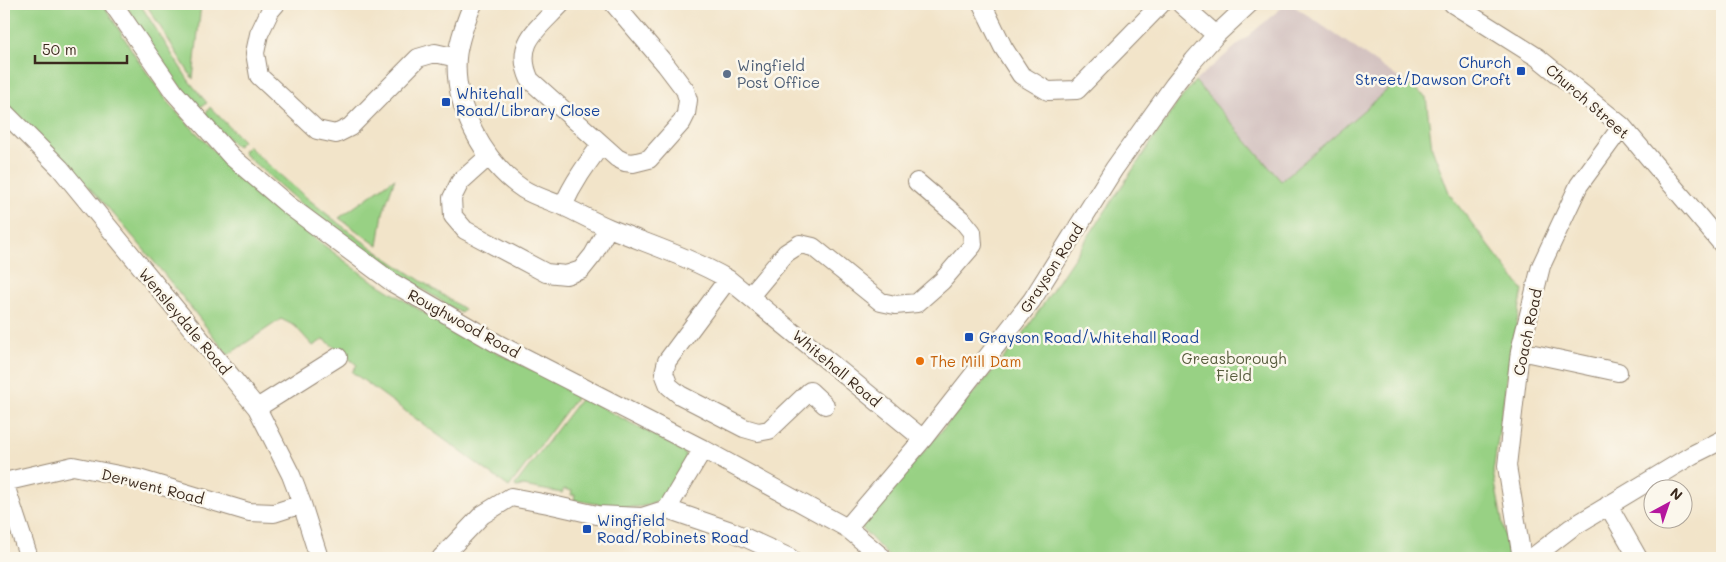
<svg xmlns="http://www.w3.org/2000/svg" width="1726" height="562" font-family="Mali,sans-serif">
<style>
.industrial{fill:#d1bfbe}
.green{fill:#98d184;stroke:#6a7e51}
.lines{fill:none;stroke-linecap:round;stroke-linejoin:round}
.minor-casing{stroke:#968774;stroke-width:20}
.minor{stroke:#fff;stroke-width:18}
.transit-dot{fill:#1a4fb4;stroke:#fbf7ec;stroke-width:2}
.service-dot{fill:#5c6f8a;stroke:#fbf7ec;stroke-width:2}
.food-dot{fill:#e8710a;stroke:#fbf7ec;stroke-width:2}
.labels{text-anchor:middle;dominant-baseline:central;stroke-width:5;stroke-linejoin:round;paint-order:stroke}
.transit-label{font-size:15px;fill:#164399;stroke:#fbf7ec;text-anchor:start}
.service-label{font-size:15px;fill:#4e5e75;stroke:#fbf7ec;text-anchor:start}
.street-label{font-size:15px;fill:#3b2a1e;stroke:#fbf7ec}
.park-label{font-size:15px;fill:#575c3d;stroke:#fbf7ec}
.food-label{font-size:15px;fill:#c56008;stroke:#fbf7ec;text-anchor:start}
</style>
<rect width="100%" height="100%" fill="#fbf7ec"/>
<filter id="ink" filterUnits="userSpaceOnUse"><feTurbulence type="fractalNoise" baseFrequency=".02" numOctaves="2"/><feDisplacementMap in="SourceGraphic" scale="10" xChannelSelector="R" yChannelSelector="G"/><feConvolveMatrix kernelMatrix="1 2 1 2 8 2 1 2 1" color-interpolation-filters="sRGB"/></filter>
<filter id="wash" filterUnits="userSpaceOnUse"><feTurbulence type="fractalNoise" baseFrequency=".0096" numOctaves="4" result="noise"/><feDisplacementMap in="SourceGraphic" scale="20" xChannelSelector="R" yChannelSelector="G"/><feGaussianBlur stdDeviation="1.12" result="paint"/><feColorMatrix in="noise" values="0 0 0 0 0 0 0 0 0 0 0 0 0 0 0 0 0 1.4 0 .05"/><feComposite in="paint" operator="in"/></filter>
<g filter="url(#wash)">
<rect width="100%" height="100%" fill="#f2e4c9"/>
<path class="industrial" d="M 1286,4 L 1291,4 L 1400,79 L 1281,181 L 1195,81 Z"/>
<path class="green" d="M 4,4 L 103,4 L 138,60 L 170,105 L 213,150 L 293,222 L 365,276 L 449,328 L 579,394 L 509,487 L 352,372 L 357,365 L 324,339 L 313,346 L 295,326 L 281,319 L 228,355 C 159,266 89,178 4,104 Z
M 125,4 L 140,4 L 189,81 L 207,103 L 198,108 L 169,73 Z
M 146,4 L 201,4 L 193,79 Z
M 1400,79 L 1426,97 L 1432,148 L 1450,195 L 1523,290 L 1510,357 L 1493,472 L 1509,558 L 890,558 L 860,526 L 1020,339 L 1176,105 L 1195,81 L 1281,181 Z
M 210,107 L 243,141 L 239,145 L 235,146 L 205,115 Z
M 248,146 C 287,182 328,217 372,248 C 402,269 434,289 464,309 L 461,313 L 383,265 L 301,204 L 243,153 L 244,150 Z
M 395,178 L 383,213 L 378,246 L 339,218 Z
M 582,397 L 682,450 L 685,454 L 686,462 C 680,472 675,488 666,496 C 642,516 602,504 574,500 L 575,495 L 571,495 L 572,491 L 564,489 L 562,493 L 523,486 L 516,487 L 515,485 Z"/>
</g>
<g filter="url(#ink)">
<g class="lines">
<g class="minor-casing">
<path id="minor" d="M 113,4 L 174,92 L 232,157 L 288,205 L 393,283 L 498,344 L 703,449 L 847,528 L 883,558
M 276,4 L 270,11 L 259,34 L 255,53 L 259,76 L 317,130 L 336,134 L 350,127 L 418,58 L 435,53 L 457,58
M 473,4 C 467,17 458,43 457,58 C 453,105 484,163 523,189 C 536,197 551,201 565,207 C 580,214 594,222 609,228 C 650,245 689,257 728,279 L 923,439
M 561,4 C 538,29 513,43 530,80 L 617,158 L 625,162 L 633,163 L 649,159 L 682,122 L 686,114 L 688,100 L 685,90 L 666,65 L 614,4
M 982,4 L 1003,47 L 1021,75 L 1048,91 L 1077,90 L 1161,4
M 1181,4 L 1216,35
M 1453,4 L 1537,57 L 1622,126 L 1722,244
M 4,112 L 60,168 L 257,408 L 291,475 L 302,504 L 319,558
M 488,157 L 460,182 L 452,198 L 453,216 L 465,230 L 546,273 L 566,275 L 581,270 L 593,255 L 608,228
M 563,206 C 573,183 586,165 601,145
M 728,279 L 667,361 L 664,373 L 669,386 L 680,395 L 744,428 L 758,432 L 769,430 L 810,391 L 825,405
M 750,296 L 786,253 L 800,244 L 813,247 L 881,302 L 895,305 L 917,303 L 942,281 L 973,245 L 972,232 L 963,221 L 917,182
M 1520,351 L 1618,372
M 257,408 L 338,357
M 4,482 L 73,466 L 139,479 L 249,512 L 274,513 L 302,504
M 4,482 L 29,558
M 1608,505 L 1638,558
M 667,509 L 731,531 L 790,558
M 847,528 L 923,439 L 1032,300 L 1114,169 L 1174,85 L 1194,60 L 1216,35 L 1249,4
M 441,558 L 482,515 L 511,497 L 548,504 L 597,515 L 642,517 L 667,509 L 703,449
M 1522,558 L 1507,466 L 1520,351 L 1541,266 L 1579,185 L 1622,126
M 1532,558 L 1571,528 L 1692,455 L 1722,440"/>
</g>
<use href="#minor" class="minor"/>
</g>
</g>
<g class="transit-dot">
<rect x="1516" y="66" width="10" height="10" rx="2.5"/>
<rect x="441" y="97" width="10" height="10" rx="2.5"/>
<rect x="964" y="332" width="10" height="10" rx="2.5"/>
<rect x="582" y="524" width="10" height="10" rx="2.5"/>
</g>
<circle class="service-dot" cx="727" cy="74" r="5"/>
<circle class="food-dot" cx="920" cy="361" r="5"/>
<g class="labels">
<g class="transit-label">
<text x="1511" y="62" text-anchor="end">Church<tspan x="1511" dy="17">Street/Dawson Croft</tspan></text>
<text x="456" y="93">Whitehall<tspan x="456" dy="17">Road/Library Close</tspan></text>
<text x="979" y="337">Grayson Road/Whitehall Road</text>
<text x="597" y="520">Wingfield<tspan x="597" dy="17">Road/Robinets Road</tspan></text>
</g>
<g class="service-label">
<text x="737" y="65">Wingfield<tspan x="737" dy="17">Post Office</tspan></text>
</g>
<g class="street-label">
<text transform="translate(1588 101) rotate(41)">Church Street</text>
<text transform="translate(1051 268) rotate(-57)">Grayson Road</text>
<text transform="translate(185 321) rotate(50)">Wensleydale Road</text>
<text transform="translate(464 323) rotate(29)">Roughwood Road</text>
<text transform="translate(1527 332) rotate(-78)">Coach Road</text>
<text transform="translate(837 368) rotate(40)">Whitehall Road</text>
<text transform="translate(153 486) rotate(14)">Derwent Road</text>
</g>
<g class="park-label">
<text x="1234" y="358">Greasborough<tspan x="1234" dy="17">Field</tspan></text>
</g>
<g class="food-label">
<text x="930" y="361">The Mill Dam</text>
</g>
</g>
<rect width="1726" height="562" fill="none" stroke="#fbf7ec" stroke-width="20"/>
<g transform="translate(1668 504) rotate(40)"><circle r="24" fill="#fbf7ec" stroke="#aea59a"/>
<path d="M0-4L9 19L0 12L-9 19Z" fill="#b5179e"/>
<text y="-8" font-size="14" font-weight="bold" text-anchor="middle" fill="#3b2a1e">N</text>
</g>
<path d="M35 55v8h92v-8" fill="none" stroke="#3b2a1e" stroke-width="2.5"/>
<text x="42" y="55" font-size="15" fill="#3b2a1e" stroke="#fbf7ec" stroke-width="4" paint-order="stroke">50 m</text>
</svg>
